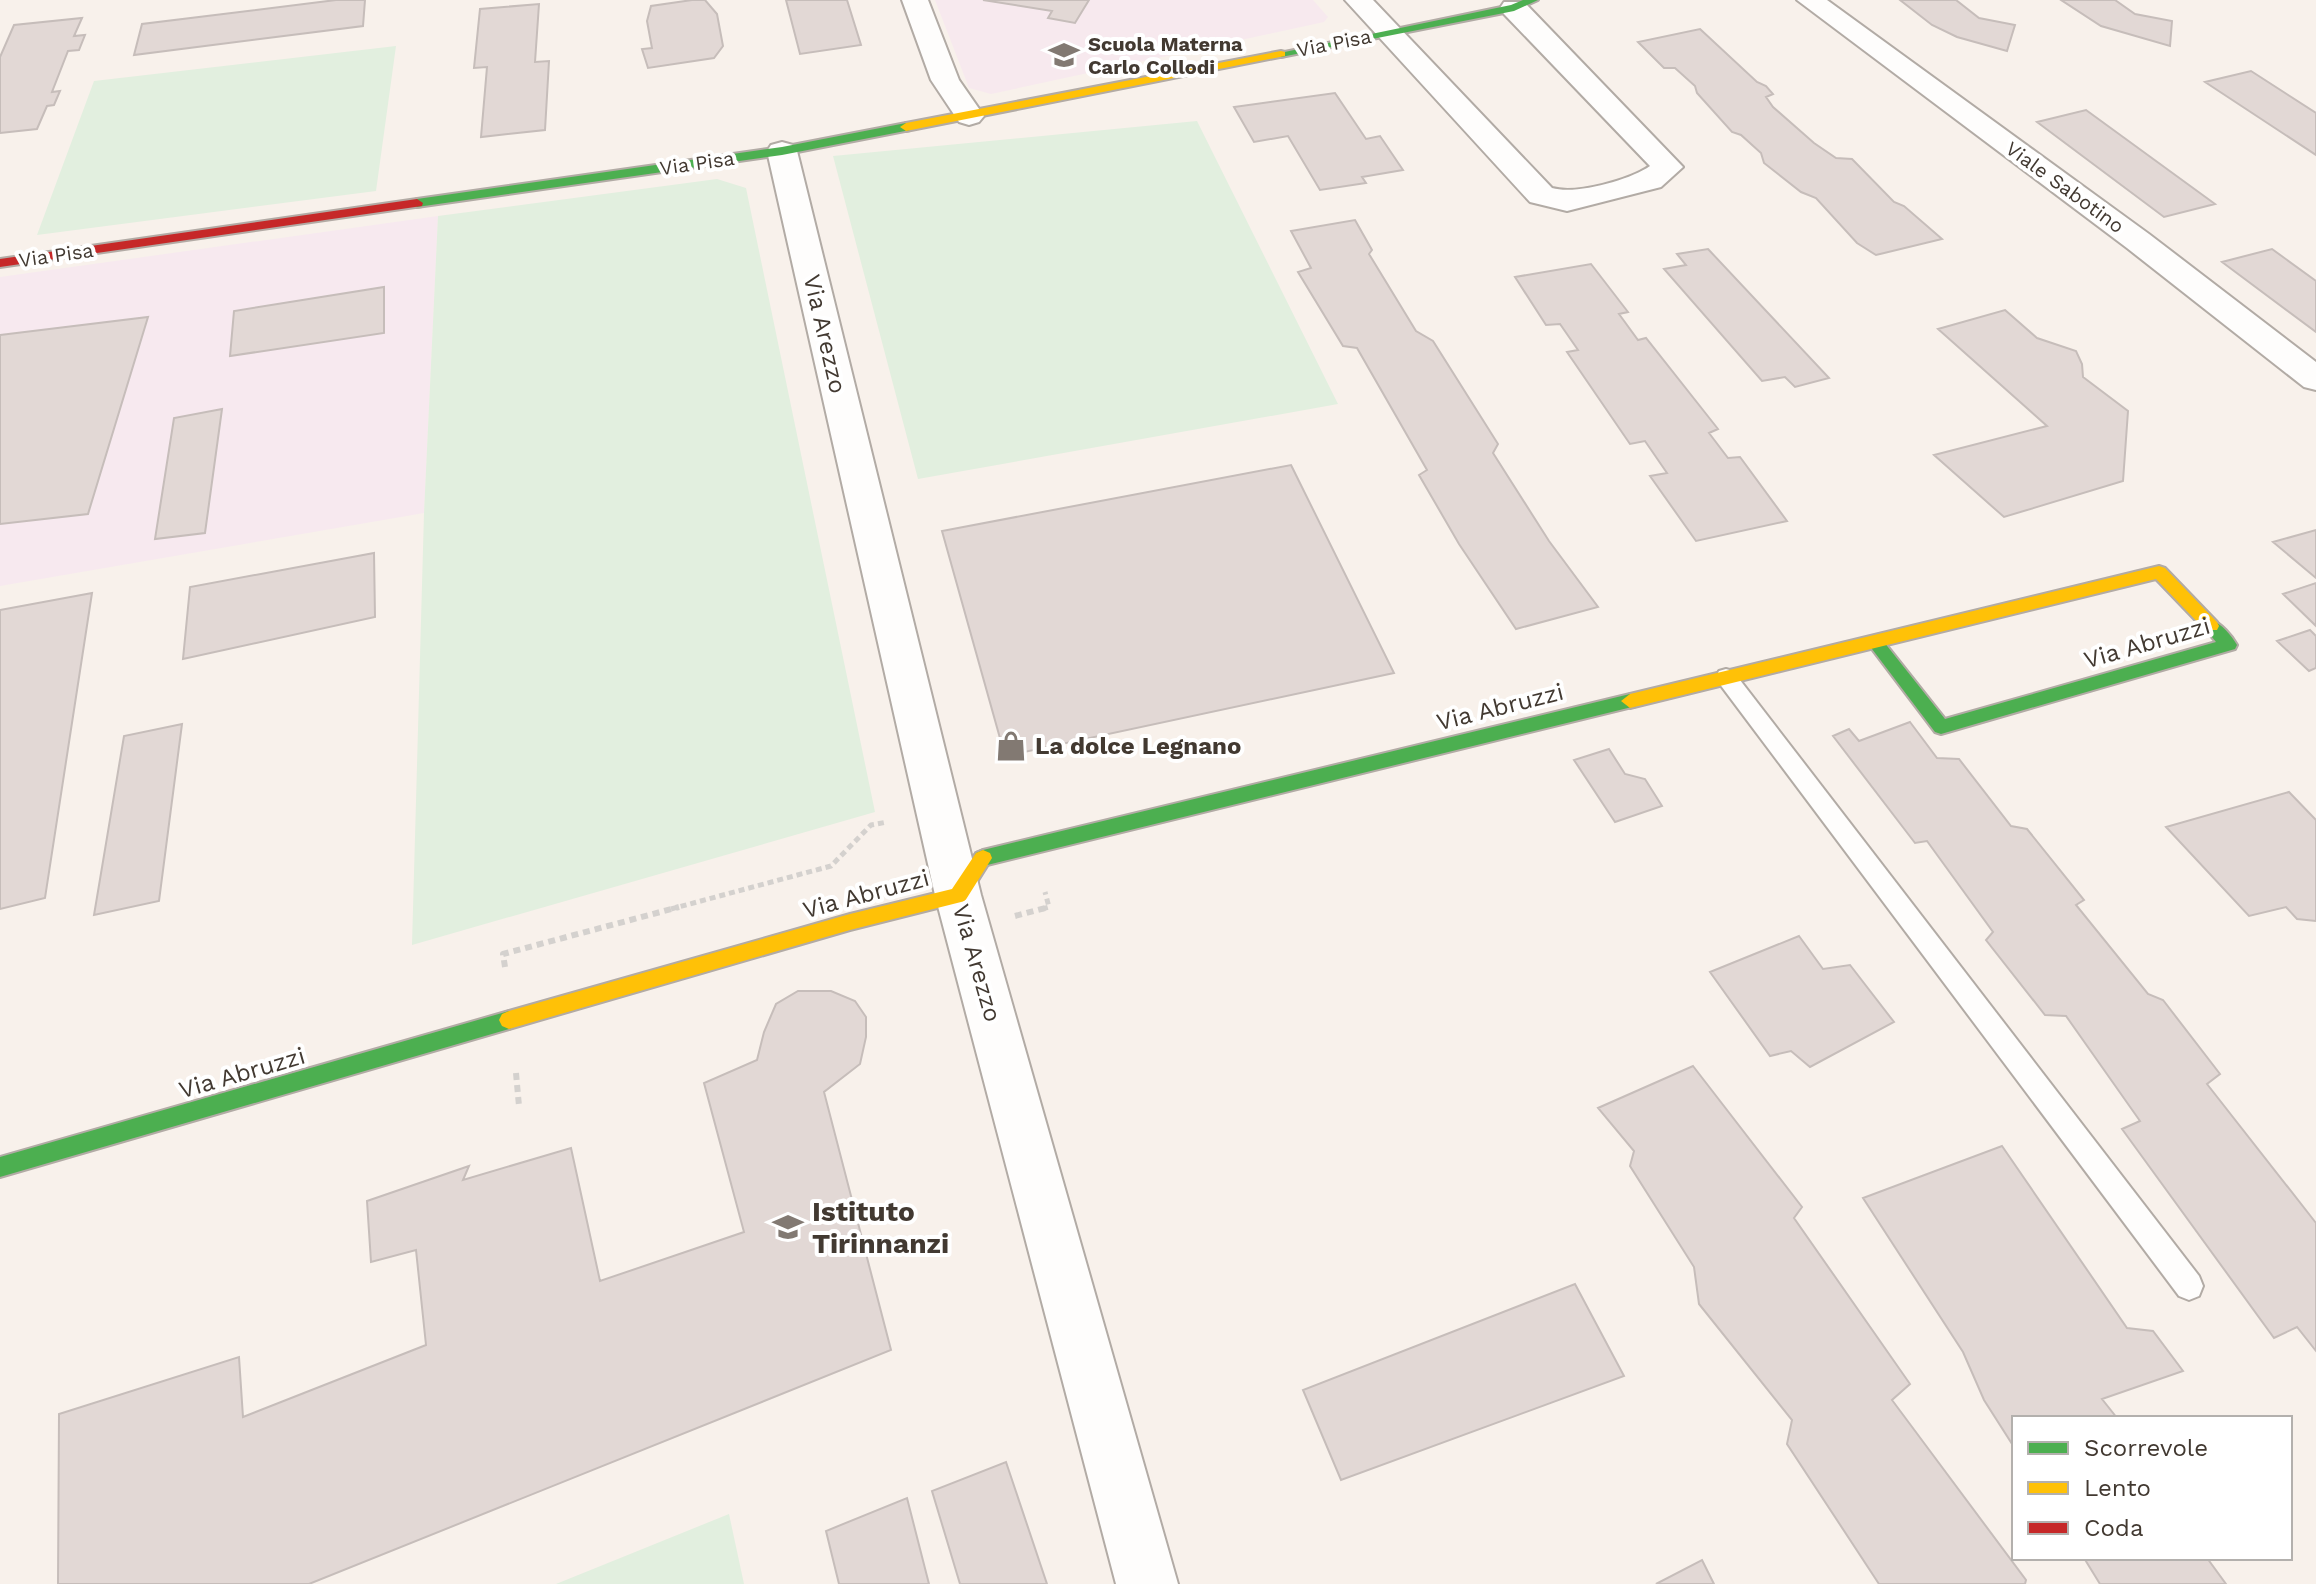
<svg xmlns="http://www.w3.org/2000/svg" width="2316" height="1584" font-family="'Work Sans',sans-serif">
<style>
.industrial{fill:#f7e9ef}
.education{fill:#f7e9ee}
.green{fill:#e2efdf}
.building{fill:#e2d8d5;stroke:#c6bdba;stroke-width:2}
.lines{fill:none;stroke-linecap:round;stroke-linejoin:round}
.lane-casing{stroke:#b2aba5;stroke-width:4}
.street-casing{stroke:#b2aba5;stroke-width:4}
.fast-casing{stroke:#b2aba5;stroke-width:4}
.slow-casing{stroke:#b2aba5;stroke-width:4}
.jam-casing{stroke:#b2aba5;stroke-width:4}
.path-far1{stroke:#d4d1ce;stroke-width:5;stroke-dasharray:6 4;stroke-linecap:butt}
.path{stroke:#d4d1ce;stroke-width:6;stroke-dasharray:7 5;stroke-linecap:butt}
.lane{fill:#fefdfc;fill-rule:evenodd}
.street{fill:#fefdfc;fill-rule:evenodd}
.fast{fill:#4caf50;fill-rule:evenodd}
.slow{fill:#ffc107;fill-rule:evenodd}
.jam{fill:#c62828;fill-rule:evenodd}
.labels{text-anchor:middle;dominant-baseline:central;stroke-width:8;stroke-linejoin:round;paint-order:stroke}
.far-street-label{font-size:20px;fill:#423931;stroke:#fff}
.far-poi-label{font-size:20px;font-weight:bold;fill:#423931;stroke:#fff;text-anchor:start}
.street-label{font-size:24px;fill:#423931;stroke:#fff}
.poi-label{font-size:24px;font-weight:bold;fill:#423931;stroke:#fff;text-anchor:start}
.near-poi-label{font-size:28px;font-weight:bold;fill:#423931;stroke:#fff;text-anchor:start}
</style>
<rect width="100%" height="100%" fill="#f8f1eb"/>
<path class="industrial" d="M 438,216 L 424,513 L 0,586 L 0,277 Z"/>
<path class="education" d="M 935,0 L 1313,0 L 1328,17 L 1324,22 L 991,94 L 969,88 Z"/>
<path class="green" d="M 396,46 L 376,191 L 37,235 L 94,81 Z
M 1197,121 L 1338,404 L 918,479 L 833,156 Z
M 717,179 L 746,188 L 875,812 L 412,945 L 424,513 L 438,216 Z
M 729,1514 L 744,1584 L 556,1584 Z"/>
<path class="building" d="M 336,0 L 365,0 L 363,26 L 134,55 L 142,24 Z
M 692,0 L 705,0 L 717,14 L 723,46 L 714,58 L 648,68 L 642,49 L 652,48 L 647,21 L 651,6 Z
M 786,0 L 847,0 L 861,45 L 800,54 Z
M 983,0 L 1089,0 L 1075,23 L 1048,18 L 1052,11 Z
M 1900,0 L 1956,0 L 1979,18 L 2015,25 L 2007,51 L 1957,37 L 1932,25 Z
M 2061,0 L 2115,0 L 2135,14 L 2172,21 L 2170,46 L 2101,26 Z
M 539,4 L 535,62 L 549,61 L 545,130 L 481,137 L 487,67 L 474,68 L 480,9 Z
M 82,18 L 74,36 L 85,35 L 79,50 L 68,51 L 52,92 L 60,91 L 54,105 L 47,106 L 37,129 L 0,133 L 0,57 L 14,25 Z
M 1700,29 L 1757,82 L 1766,86 L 1773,94 L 1766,97 L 1773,107 L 1814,143 L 1836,158 L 1852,159 L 1894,202 L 1904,206 L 1942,239 L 1876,255 L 1857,243 L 1816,198 L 1801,192 L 1764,163 L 1761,153 L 1741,135 L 1732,132 L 1697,93 L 1695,86 L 1675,68 L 1664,68 L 1638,42 Z
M 2251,71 L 2316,113 L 2316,155 L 2205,82 Z
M 1335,93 L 1366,139 L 1380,136 L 1403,170 L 1362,177 L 1366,183 L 1320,190 L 1288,136 L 1254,142 L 1234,107 Z
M 2086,110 L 2215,204 L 2164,217 L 2037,122 Z
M 1355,220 L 1372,250 L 1369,254 L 1416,331 L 1433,341 L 1498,444 L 1493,453 L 1549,541 L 1598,607 L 1516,629 L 1459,544 L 1419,475 L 1427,470 L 1357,348 L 1343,346 L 1298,272 L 1311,268 L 1291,231 Z
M 1708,249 L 1829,378 L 1795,387 L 1785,377 L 1762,381 L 1664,269 L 1686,265 L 1677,254 Z
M 2272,249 L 2316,281 L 2316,332 L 2222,262 Z
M 1591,264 L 1628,312 L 1619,314 L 1638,340 L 1646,338 L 1718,429 L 1709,433 L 1728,458 L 1740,457 L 1787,521 L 1696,541 L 1650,476 L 1667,473 L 1645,441 L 1630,444 L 1567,352 L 1578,350 L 1560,324 L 1546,325 L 1515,277 Z
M 384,287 L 384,333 L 230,356 L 234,311 Z
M 2005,310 L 2037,338 L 2076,351 L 2082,364 L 2083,377 L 2128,411 L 2123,481 L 2004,517 L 1934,455 L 2047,426 L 1938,329 Z
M 148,317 L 88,514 L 0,524 L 0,335 Z
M 222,409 L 205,533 L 155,539 L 174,418 Z
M 1291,465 L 1394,673 L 1005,756 L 942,531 Z
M 2316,530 L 2316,578 L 2273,542 Z
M 374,553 L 375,617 L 183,659 L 190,587 Z
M 2316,583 L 2316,626 L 2283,594 Z
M 92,593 L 45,898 L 0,909 L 0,610 Z
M 2310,630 L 2316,636 L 2316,668 L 2309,671 L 2277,641 Z
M 1910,722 L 1937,758 L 1959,759 L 2011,826 L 2027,829 L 2084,900 L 2076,905 L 2148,994 L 2163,1000 L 2220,1074 L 2207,1084 L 2316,1223 L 2316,1351 L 2297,1327 L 2274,1338 L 2122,1129 L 2140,1121 L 2066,1016 L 2045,1015 L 1986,940 L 1993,932 L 1927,841 L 1915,843 L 1833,736 L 1849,729 L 1859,741 Z
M 182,724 L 159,901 L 94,915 L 124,736 Z
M 1609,749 L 1625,774 L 1645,779 L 1662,806 L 1615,822 L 1574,760 Z
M 2289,792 L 2316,820 L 2316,921 L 2297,919 L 2286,907 L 2249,916 L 2166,827 Z
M 1799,936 L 1823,969 L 1850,965 L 1894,1022 L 1810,1067 L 1791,1051 L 1770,1056 L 1710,972 Z
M 798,991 L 831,991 L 855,1001 L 866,1017 L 866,1037 L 860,1064 L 824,1092 L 891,1350 L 309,1584 L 58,1584 L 59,1414 L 239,1357 L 243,1417 L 426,1345 L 416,1250 L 371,1262 L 367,1201 L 469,1166 L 463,1180 L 571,1148 L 600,1281 L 744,1232 L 704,1083 L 757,1060 L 764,1032 L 776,1004 Z
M 1693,1066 L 1802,1207 L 1794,1218 L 1910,1384 L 1892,1400 L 2026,1580 L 2025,1584 L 1879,1584 L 1787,1444 L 1792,1420 L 1699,1304 L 1694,1267 L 1630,1166 L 1634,1151 L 1598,1108 Z
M 2002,1146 L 2127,1328 L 2153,1331 L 2183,1371 L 2102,1399 L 2117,1418 L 2014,1418 L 2014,1447 L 1984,1400 L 1963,1352 L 1863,1198 Z
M 1575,1284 L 1624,1376 L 1341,1480 L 1303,1390 Z
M 1006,1462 L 1047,1584 L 960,1584 L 932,1491 Z
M 907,1498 L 929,1584 L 839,1584 L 826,1531 Z
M 2084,1558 L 2207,1558 L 2226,1584 L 2100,1584 Z
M 1702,1560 L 1714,1584 L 1656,1584 Z"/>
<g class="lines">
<g class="lane-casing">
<path id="lane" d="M 1726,669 L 1733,671 L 2199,1276 L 2203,1286 L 2199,1296 L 2189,1300 L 2179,1296 L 1719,683 L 1716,677 L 1719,671 Z"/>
</g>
<g class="street-casing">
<path id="street" d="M 902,0 L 928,0 L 959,80 L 984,116 L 979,122 L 969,125 L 959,122 L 931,80 Z
M 1345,0 L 1373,0 L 1552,188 C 1576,195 1630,180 1650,166 L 1504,14 L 1500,8 L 1504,2 L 1524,2 L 1683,167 L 1661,187 L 1567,211 L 1530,202 Z
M 1797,0 L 1827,0 L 2149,234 L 2316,362 L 2316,390 L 2304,387 L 2127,248 Z
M 782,142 L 793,145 L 797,151 L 981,895 L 1178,1584 L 1116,1584 L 935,895 L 767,151 L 771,145 Z"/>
</g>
<g class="fast-casing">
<path id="fast" d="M 1523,0 L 1538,0 L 1514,11 L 1281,57 L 1275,54 L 1511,5 Z
M 906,123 L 912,127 L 910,130 L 782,155 L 417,207 L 411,203 L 417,199 L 782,147 Z
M 2211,620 C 2221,623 2232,636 2237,645 L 2235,649 L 1941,734 L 1935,732 L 1866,641 L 1868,637 L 1880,637 L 1945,719 L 2216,642 L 2203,626 Z
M 1630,694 L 1636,696 L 1639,701 L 1636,706 L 983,866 L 976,863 L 974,858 L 976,853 L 983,850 Z
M 509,1011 L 516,1014 L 519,1020 L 516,1026 L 509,1029 L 0,1177 L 0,1157 Z"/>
</g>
<g class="slow-casing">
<path id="slow" d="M 1281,51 L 1285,52 L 1285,56 L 906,131 L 900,127 L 906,123 Z
M 2159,566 L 2165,568 L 2217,622 L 2219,626 L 2217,630 L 2205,630 L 2156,579 L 1630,708 L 1621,701 L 1630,694 Z
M 983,850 L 990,853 L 992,858 L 965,901 L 850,930 L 509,1029 L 502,1026 L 499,1020 L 502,1014 L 509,1011 L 850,914 L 952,889 L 976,853 Z"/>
</g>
<g class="jam-casing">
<path id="jam" d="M 417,199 L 423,203 L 422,206 L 0,267 L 0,259 Z"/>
</g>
<path class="path-far1" d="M 671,909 L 831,866 L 871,825 L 887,822
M 1042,909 L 1049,907 L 1045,892"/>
<path class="path" d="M 1015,916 L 1049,907
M 505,967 L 503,954 L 679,907
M 516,1073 L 519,1106"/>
<use href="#lane" class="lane"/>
<use href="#street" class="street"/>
<use href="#fast" class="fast"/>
<use href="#slow" class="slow"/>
<use href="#jam" class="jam"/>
</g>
<defs>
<g id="school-bare" transform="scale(2.4)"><path d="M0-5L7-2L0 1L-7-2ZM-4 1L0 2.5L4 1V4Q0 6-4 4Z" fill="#827972" stroke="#fff" stroke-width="2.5" paint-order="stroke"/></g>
<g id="shop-bare" transform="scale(2.4)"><path d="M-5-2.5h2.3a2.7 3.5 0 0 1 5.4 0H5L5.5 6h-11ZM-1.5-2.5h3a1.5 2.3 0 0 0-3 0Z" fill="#827972" stroke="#fff" stroke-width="2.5" paint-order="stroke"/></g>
</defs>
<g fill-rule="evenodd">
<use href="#school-bare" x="1064" y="55"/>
<use href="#shop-bare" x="1011" y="746"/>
<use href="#school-bare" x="788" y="1227"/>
</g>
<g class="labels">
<g class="far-street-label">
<text transform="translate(1334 43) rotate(-11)">Via Pisa</text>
<text transform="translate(697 163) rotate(-8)">Via Pisa</text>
<text transform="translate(2065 187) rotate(36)">Viale Sabotino</text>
<text transform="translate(56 255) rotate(-8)">Via Pisa</text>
</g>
<g class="far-poi-label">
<text x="1088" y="44">Scuola Materna<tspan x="1088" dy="23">Carlo Collodi</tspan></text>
</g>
<g class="street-label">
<text transform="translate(825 334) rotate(77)">Via Arezzo</text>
<text transform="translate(2147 643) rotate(-16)">Via Abruzzi</text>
<text transform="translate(1500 707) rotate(-14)">Via Abruzzi</text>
<text transform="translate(866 894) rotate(-15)">Via Abruzzi</text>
<text transform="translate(977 963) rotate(74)">Via Arezzo</text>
<text transform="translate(242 1073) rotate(-16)">Via Abruzzi</text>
</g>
<g class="poi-label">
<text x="1035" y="746">La dolce Legnano</text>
</g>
<g class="near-poi-label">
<text x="812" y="1211">Istituto<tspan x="812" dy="32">Tirinnanzi</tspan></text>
</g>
</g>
<rect x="2012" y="1416" width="280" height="144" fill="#ffffff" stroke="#b3b0ad" stroke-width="2"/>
<rect x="2028" y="1442" width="40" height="12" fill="#4caf50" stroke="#b3b0ad" stroke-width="2"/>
<text x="2084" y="1456" font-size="24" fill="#423931">Scorrevole</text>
<rect x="2028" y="1482" width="40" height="12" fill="#ffc107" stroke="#b3b0ad" stroke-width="2"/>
<text x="2084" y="1496" font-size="24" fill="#423931">Lento</text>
<rect x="2028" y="1522" width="40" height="12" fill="#c62828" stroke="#b3b0ad" stroke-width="2"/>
<text x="2084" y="1536" font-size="24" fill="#423931">Coda</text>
</svg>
